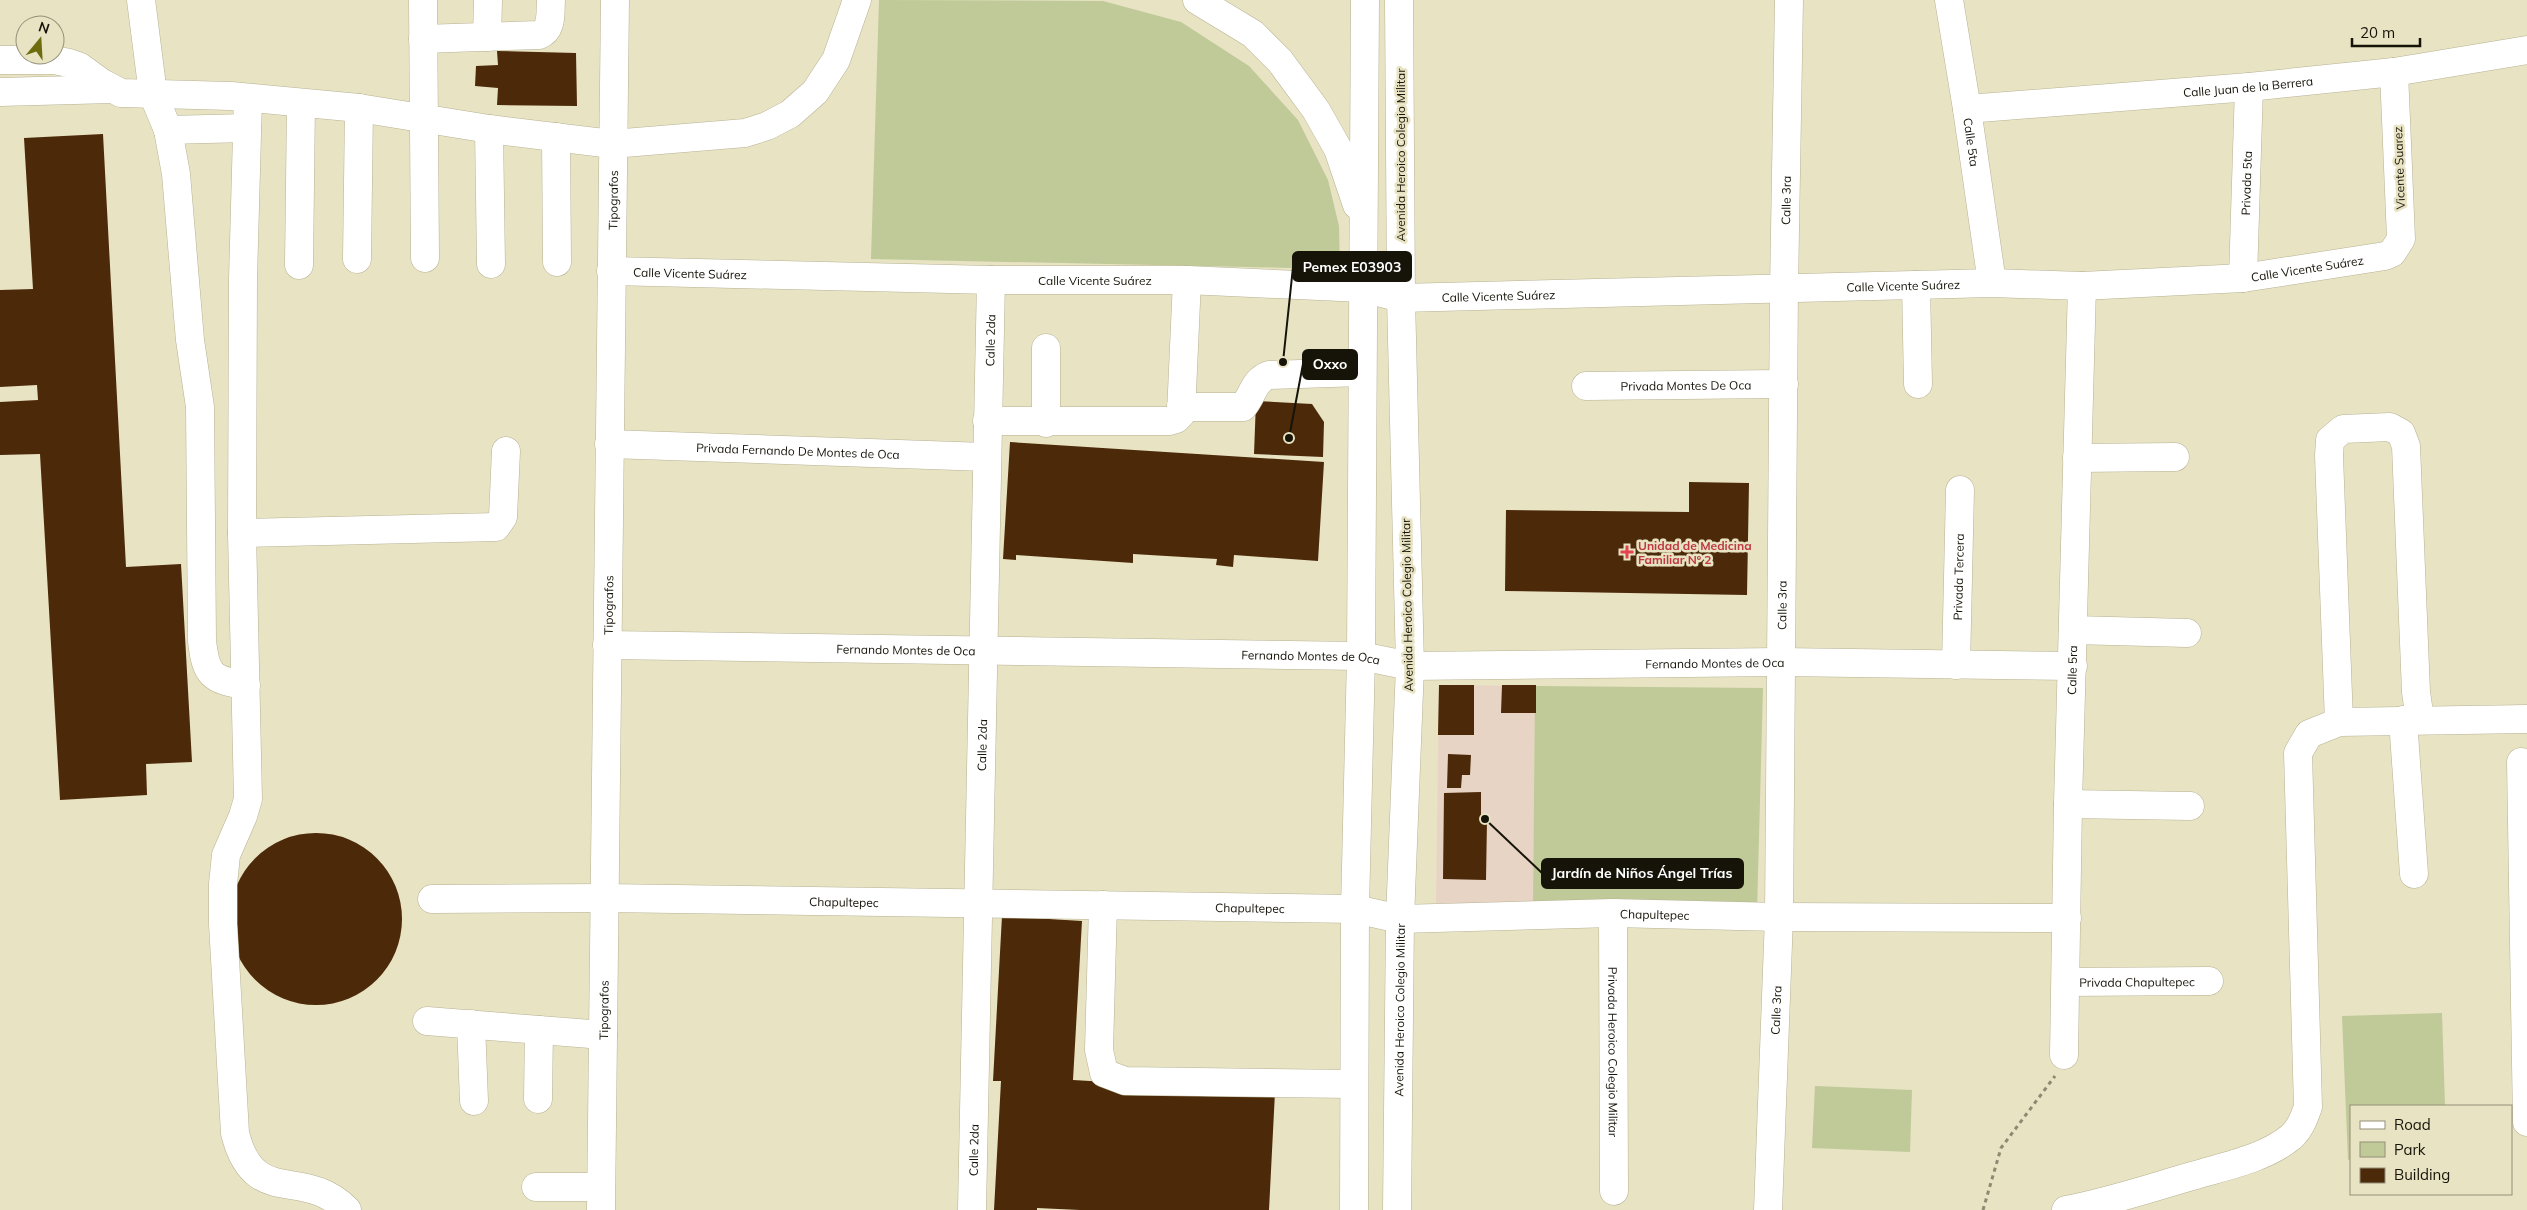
<svg xmlns="http://www.w3.org/2000/svg" width="2527" height="1210" font-family="Mulish,sans-serif">
<style>
.education{fill:#e8d4c5}
.green{fill:#bfca98}
.building{fill:#4c2908}
.lines{fill:none;stroke-linecap:round;stroke-linejoin:round}
.minor-casing{stroke:#b7b293;stroke-width:29}
.major-casing{stroke:#b7b293;stroke-width:29}
.path{stroke:#8d8a73;stroke-width:3;stroke-dasharray:4 4;stroke-linecap:butt}
.minor{stroke:#fff;stroke-width:28}
.major{stroke:#fff;stroke-width:28}
.health-dot{fill:#e0444e;stroke:#e8e3c3;stroke-width:2}
.labels{text-anchor:middle;dominant-baseline:central;stroke-width:5;stroke-linejoin:round;paint-order:stroke}
.street-label{font-size:12px;fill:#161409;stroke:#e8e3c3}
.health-label{font-size:12px;font-weight:bold;fill:#be3a42;stroke:#e8e3c3;text-anchor:start}
.leader{fill:none;stroke:#161409;stroke-width:2}
.callout-dot{fill:#161409;stroke:#e8e3c3;stroke-width:2}
.callout{fill:#161409;stroke:#161409;stroke-width:2}
.callout-label{font-size:14px;text-anchor:middle;font-weight:bold;fill:#fff}
</style>
<rect width="100%" height="100%" fill="#e8e3c3"/>
<path class="education" d="M 1439,685 L 1535,686 L 1533,904 L 1436,903 Z"/>
<path class="green" d="M 879,0 L 1103,1 L 1181,22 L 1249,66 L 1298,120 L 1328,180 L 1339,226 L 1340,269 L 871,259 Z
M 1535,686 L 1763,688 L 1757,912 L 1533,904 Z
M 2442,1013 L 2445,1106 L 2351,1106 L 2351,1159 L 2348,1160 L 2342,1016 Z
M 1815,1086 L 1912,1090 L 1910,1152 L 1812,1148 Z"/>
<path class="building" d="M 497,51 L 576,53 L 577,106 L 497,105 L 498,88 L 475,86 L 476,66 L 498,65 Z
M 103,134 L 126,567 L 181,564 L 192,762 L 146,764 L 147,795 L 60,800 L 40,454 L 0,455 L 0,402 L 38,400 L 37,385 L 0,387 L 0,290 L 33,289 L 24,138 Z
M 1256,401 L 1312,404 L 1324,422 L 1323,457 L 1254,454 Z
M 1010,442 L 1324,462 L 1318,561 L 1234,555 L 1233,567 L 1216,565 L 1217,559 L 1133,554 L 1133,563 L 1016,555 L 1016,560 L 1003,559 Z
M 1689,482 L 1749,483 L 1747,595 L 1505,591 L 1506,510 L 1689,512 Z
M 1439,685 L 1474,685 L 1474,735 L 1438,735 Z
M 1502,685 L 1536,685 L 1536,713 L 1501,713 Z
M 1448,754 L 1471,755 L 1470,775 L 1462,775 L 1461,788 L 1447,788 Z
M 1481,792 L 1481,819 L 1487,820 L 1486,880 L 1443,879 L 1444,793 Z
M230 919a86 86 0 1 1 172 0a86 86 0 1 1-172 0Z
M 1002,916 L 1082,921 L 1073,1080 L 1275,1092 L 1269,1210 L 1080,1210 L 1037,1208 L 1037,1210 L 994,1210 L 1001,1081 L 993,1081 Z"/>
<g class="lines">
<g class="minor-casing">
<g id="minor">
<path d="M 141,0 L 153,94 L 168,130 L 176,174 L 190,340 L 200,407 L 202,641 C 206,675 211,680 246,685"/>
<path d="M 423,0 L 425,258"/>
<path id="s1" d="M 1949,0 L 1967,109 L 1992,283"/>
<path d="M 487,37 L 488,0"/>
<path d="M 423,39 L 539,35 C 553,30 550,12 551,0"/>
<path d="M 0,60 L 54,60 L 69,63 L 80,67 L 102,83 L 121,93 L 231,96 L 359,108 L 489,129 L 612,144 L 745,133 L 767,126 L 790,114 L 815,92 L 836,60 L 857,0"/>
<path d="M 0,92 L 112,89"/>
<path d="M 248,98 L 243,279 L 242,533 L 248,799 L 243,816 L 226,855 L 223,884 L 223,924 L 235,1133 C 254,1210 303,1165 347,1210"/>
<path id="s2" d="M 1967,109 L 2249,87 L 2394,72 L 2527,50"/>
<path d="M 489,129 L 491,264"/>
<path d="M 168,130 L 247,128"/>
<path d="M 556,137 L 557,262"/>
<path d="M 357,259 L 359,108"/>
<path d="M 299,265 L 301,103"/>
<path id="s3" d="M 611,271 L 991,280 L 1187,280 L 1362,288 L 1401,298 L 1992,283 L 2082,286 L 2243,278 L 2385,256 L 2392,253 L 2401,239 L 2394,72"/>
<path id="s4" d="M 2243,278 L 2249,87"/>
<path d="M 1916,285 L 1918,384"/>
<path d="M 1046,348 L 1046,423"/>
<path id="s5" d="M 1586,386 L 1784,384"/>
<path d="M 1181,407 L 1243,407 C 1253,395 1254,380 1269,375 L 1362,372"/>
<path d="M 987,421 L 1169,421 L 1176,419 L 1181,414 L 1187,280"/>
<path id="s6" d="M 609,444 L 986,457"/>
<path d="M 2077,458 L 2175,457"/>
<path d="M 242,533 L 496,527 L 503,517 L 506,451"/>
<path d="M 2073,630 L 2187,633"/>
<path id="s7" d="M 607,645 L 1361,656 L 1410,666 L 1781,662 L 2073,666"/>
<path id="s8" d="M 1956,665 L 1960,490"/>
<path d="M 2403,720 L 2414,874"/>
<path d="M 2339,722 L 2329,456 L 2330,440 L 2343,429 L 2390,427 L 2401,433 L 2406,446 L 2416,692 L 2420,720"/>
<path d="M 2521,762 L 2527,1122"/>
<path d="M 2068,804 L 2190,806"/>
<path id="s9" d="M 432,899 L 604,898 L 1355,909 L 1400,919 L 1613,913 L 1779,917 L 2067,918"/>
<path d="M 1103,905 L 1099,1050 L 1104,1073 L 1125,1081 L 1354,1084"/>
<path id="s10" d="M 1613,913 L 1614,1191"/>
<path id="s11" d="M 2066,982 L 2209,981"/>
<path d="M 427,1021 L 603,1035"/>
<path d="M 471,1024 L 474,1101"/>
<path id="s12" d="M 2064,1055 L 2068,804 L 2082,286"/>
<path d="M 538,1099 L 539,1030"/>
<path d="M 536,1187 L 601,1187"/>
<path id="s13" d="M 601,1210 L 615,0"/>
<path id="s14" d="M 972,1210 L 991,280"/>
<path id="s15" d="M 1768,1210 L 1779,917 L 1784,289 L 1789,0"/>
<path d="M 2066,1210 C 2109,1202 2150,1188 2192,1176 C 2225,1166 2264,1159 2291,1137 C 2300,1129 2304,1118 2308,1107 L 2298,753 L 2309,734 L 2339,722 L 2527,719"/>
</g>
</g>
<g class="major-casing">
<g id="major">
<path d="M 1197,0 L 1253,34 L 1280,61 L 1316,110 L 1338,149 L 1357,205"/>
<path d="M 1354,1210 L 1355,909 L 1361,656 L 1365,0"/>
<path id="s16" d="M 1397,1210 L 1400,919 L 1410,666 L 1401,298 L 1399,0"/>
</g>
</g>
<path class="path" d="M 1983,1210 L 2001,1148 L 2055,1076"/>
<use href="#minor" class="minor"/>
<use href="#major" class="major"/>
</g>
<path class="health-dot" d="M1624.5 544.5h5v5h5v5h-5v5h-5v-5h-5v-5h5z"/>
<g class="labels">
<g class="street-label">
<text stroke="none"><textPath href="#s2" startOffset="282">Calle Juan de la Berrera</textPath></text>
<text stroke="none"><textPath href="#s1" startOffset="144">Calle 5ta</textPath></text>
<text transform="translate(1400 155) rotate(-90)">Avenida Heroico Colegio Militar</text>
<text transform="translate(2399 168) rotate(-92)">Vicente Suarez</text>
<text stroke="none"><textPath href="#s4" startOffset="95">Privada 5ta</textPath></text>
<text stroke="none"><textPath href="#s13" startOffset="1010">Tipografos</textPath></text>
<text stroke="none"><textPath href="#s15" startOffset="1010">Calle 3ra</textPath></text>
<text stroke="none"><textPath href="#s3" startOffset="1699">Calle Vicente Suárez</textPath></text>
<text stroke="none"><textPath href="#s3" startOffset="79">Calle Vicente Suárez</textPath></text>
<text stroke="none"><textPath href="#s3" startOffset="484">Calle Vicente Suárez</textPath></text>
<text stroke="none"><textPath href="#s3" startOffset="1294">Calle Vicente Suárez</textPath></text>
<text stroke="none"><textPath href="#s3" startOffset="889">Calle Vicente Suárez</textPath></text>
<text stroke="none"><textPath href="#s14" startOffset="870">Calle 2da</textPath></text>
<text stroke="none"><textPath href="#s5" startOffset="100">Privada Montes De Oca</textPath></text>
<text stroke="none"><textPath href="#s6" startOffset="189">Privada Fernando De Montes de Oca</textPath></text>
<text stroke="none"><textPath href="#s8" startOffset="88">Privada Tercera</textPath></text>
<text stroke="none"><textPath href="#s13" startOffset="605">Tipografos</textPath></text>
<text transform="translate(1407 605) rotate(-91)">Avenida Heroico Colegio Militar</text>
<text stroke="none"><textPath href="#s15" startOffset="605">Calle 3ra</textPath></text>
<text stroke="none"><textPath href="#s7" startOffset="299">Fernando Montes de Oca</textPath></text>
<text stroke="none"><textPath href="#s7" startOffset="704">Fernando Montes de Oca</textPath></text>
<text stroke="none"><textPath href="#s7" startOffset="1109">Fernando Montes de Oca</textPath></text>
<text stroke="none"><textPath href="#s12" startOffset="385">Calle 5ra</textPath></text>
<text stroke="none"><textPath href="#s14" startOffset="465">Calle 2da</textPath></text>
<text stroke="none"><textPath href="#s9" startOffset="412">Chapultepec</textPath></text>
<text stroke="none"><textPath href="#s9" startOffset="818">Chapultepec</textPath></text>
<text stroke="none"><textPath href="#s9" startOffset="1224">Chapultepec</textPath></text>
<text stroke="none"><textPath href="#s11" startOffset="71">Privada Chapultepec</textPath></text>
<text stroke="none"><textPath href="#s13" startOffset="200">Tipografos</textPath></text>
<text stroke="none"><textPath href="#s16" startOffset="200">Avenida Heroico Colegio Militar</textPath></text>
<text stroke="none"><textPath href="#s15" startOffset="200">Calle 3ra</textPath></text>
<text stroke="none"><textPath href="#s10" startOffset="139">Privada Heroico Colegio Militar</textPath></text>
<text stroke="none"><textPath href="#s14" startOffset="60">Calle 2da</textPath></text>
</g>
<g class="health-label">
<text x="1638" y="545">Unidad de Medicina<tspan x="1638" dy="14">Familiar Nº 2</tspan></text>
</g>
</g>
<path class="leader" d="M1283 362L1293 267M1289 438L1303 364M1485 819L1542 873"/>
<g class="callout-dot">
<circle cx="1283" cy="362" r="5"/>
<circle cx="1289" cy="438" r="5"/>
<circle cx="1485" cy="819" r="5"/>
</g>
<g class="callout">
<rect x="1293" y="252" width="118" height="29" rx="5"/>
<rect x="1303" y="350" width="54" height="29" rx="5"/>
<rect x="1542" y="859" width="201" height="29" rx="5"/>
</g>
<g class="callout-label">
<text x="1352" y="272">Pemex E03903</text>
<text x="1330" y="369">Oxxo</text>
<text x="1642" y="878">Jardín de Niños Ángel Trías</text>
</g>
<rect x="2350" y="1105" width="162" height="90" fill="#e8e3c3" stroke="#949079"/>
<rect x="2360" y="1121" width="25" height="8" fill="#ffffff" stroke="#949079"/>
<text x="2394" y="1130" font-size="15" fill="#161409">Road</text>
<rect x="2360" y="1142" width="25" height="15" fill="#bfca98" stroke="#949079"/>
<text x="2394" y="1155" font-size="15" fill="#161409">Park</text>
<rect x="2360" y="1168" width="25" height="15" fill="#4c2908" stroke="#949079"/>
<text x="2394" y="1180" font-size="15" fill="#161409">Building</text>
<g transform="translate(40 40) rotate(18)"><circle r="24" fill="#e8e3c3" stroke="#949079"/>
<path d="M0-4L9 19L0 12L-9 19Z" fill="#6d6d0e"/>
<text y="-8" font-size="14" font-weight="bold" text-anchor="middle" fill="#161409">N</text>
</g>
<path d="M2352 38v8h68v-8" fill="none" stroke="#161409" stroke-width="2.5"/>
<text x="2360" y="38" font-size="15" fill="#161409" stroke="#e8e3c3" stroke-width="4" paint-order="stroke">20 m</text>
</svg>
